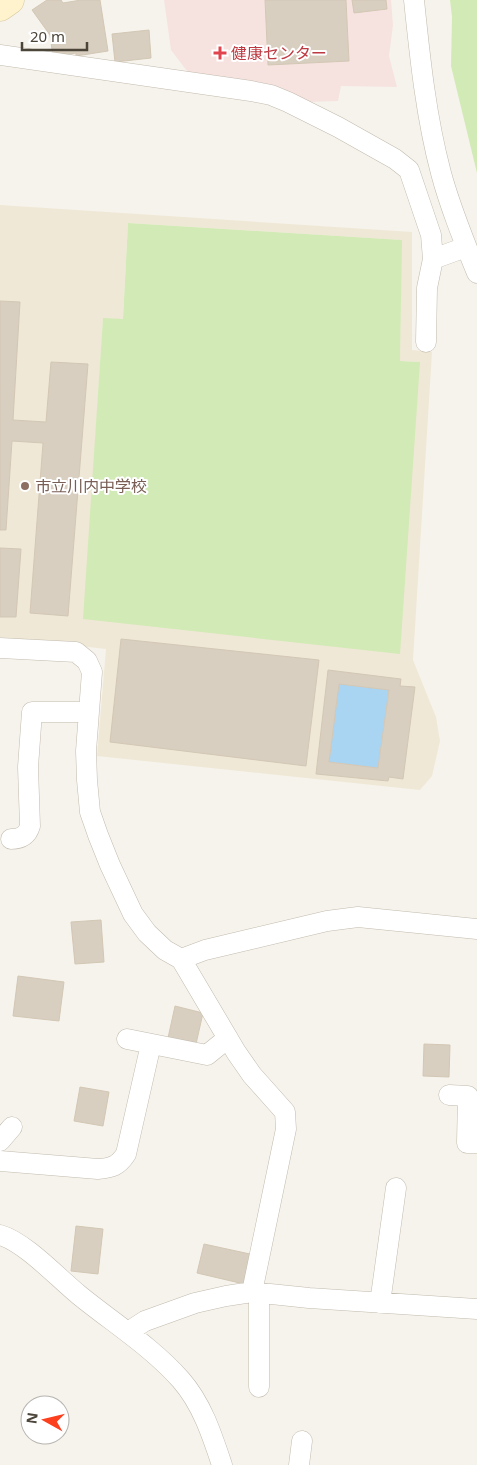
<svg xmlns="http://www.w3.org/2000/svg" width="477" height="1465" font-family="'Noto Sans','Noto Sans JP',sans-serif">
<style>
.education{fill:#efe8d6;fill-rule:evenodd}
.medical{fill:#f6e3e0}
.green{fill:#d2eab5}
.water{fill:#a9d4f2}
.building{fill:#d8cfc1;stroke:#d3c7b4;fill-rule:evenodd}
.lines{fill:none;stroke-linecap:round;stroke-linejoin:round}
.street-casing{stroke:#c2bbae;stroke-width:21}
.secondary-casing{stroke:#d6c79b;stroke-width:29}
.street{stroke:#fff;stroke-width:20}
.secondary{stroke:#fff3cd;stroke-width:28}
.health-dot{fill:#e0444e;stroke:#fff;stroke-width:2}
.education-dot{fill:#8d6e63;stroke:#fff;stroke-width:2}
.labels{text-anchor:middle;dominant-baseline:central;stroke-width:4;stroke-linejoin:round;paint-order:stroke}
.health-label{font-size:16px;fill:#be3a42;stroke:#fff;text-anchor:start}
.education-label{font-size:16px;fill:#785e54;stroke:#fff;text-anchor:start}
</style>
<rect width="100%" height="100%" fill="#f6f3ec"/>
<path class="education" d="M 0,205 L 412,232 L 412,350 L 432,352 L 413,660 L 436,717 L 440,741 L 432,776 L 420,790 L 97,756 L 106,649 L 0,637 L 0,617 L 16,617 L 21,549 L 0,548 L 0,530 L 6,530 L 12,441 L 43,443 L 30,613 L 68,615 L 88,365 L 46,422 L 13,420 L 20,303 L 0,301 ZM 128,223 L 401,240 L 400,361 L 420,362 L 84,619 L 103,319 L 123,319 ZM 121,639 L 319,660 L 306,766 L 111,742 ZM 329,670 L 400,679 L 400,686 L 415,688 L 402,779 L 389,777 L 387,781 L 316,774 Z"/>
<path class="medical" d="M 164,0 L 265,0 L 268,65 L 349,61 L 346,0 L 391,0 L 393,25 L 389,56 L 397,87 L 341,86 L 338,101 L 309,102 L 193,79 L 171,50 Z"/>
<path class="green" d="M 450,0 L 477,0 L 477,173 L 451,66 L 452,17 Z
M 128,223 L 402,240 L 400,361 L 420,362 L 400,654 L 83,619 L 103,318 L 123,319 Z"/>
<path class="water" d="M 339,684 L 389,690 L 378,768 L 329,762 Z"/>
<path class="building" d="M 47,0 L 61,0 L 63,3 L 81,0 L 100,0 L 108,51 L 76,56 L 76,53 L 53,57 L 50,35 L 32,10 Z
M 265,0 L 346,0 L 349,61 L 268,65 Z
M 352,0 L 386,0 L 387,9 L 354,13 Z
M 149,30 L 151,58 L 115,62 L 112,34 Z
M 0,301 L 20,302 L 13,420 L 46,422 L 51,362 L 88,364 L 68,616 L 30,613 L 43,443 L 12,441 L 6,530 L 0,530 Z
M 0,548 L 21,549 L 16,617 L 0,617 Z
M 121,639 L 319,660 L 306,766 L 110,742 Z
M 328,670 L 401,679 L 400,686 L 415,687 L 403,779 L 389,777 L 388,781 L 316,774 ZM 339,684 L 389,690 L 378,768 L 329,762 Z
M 101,920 L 104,962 L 75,964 L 71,922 Z
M 18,976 L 64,982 L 59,1021 L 13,1016 Z
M 175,1006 L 203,1013 L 196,1044 L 168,1038 Z
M 424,1044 L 450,1045 L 449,1077 L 423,1076 Z
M 80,1087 L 109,1092 L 103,1126 L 74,1121 Z
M 76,1226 L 103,1229 L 98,1274 L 71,1271 Z
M 204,1244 L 250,1254 L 244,1284 L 197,1273 Z"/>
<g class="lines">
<g class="street-casing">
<path id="street" d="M 414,0 C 420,58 426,117 441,173 C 450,207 464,241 477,273
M 0,55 L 251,91 L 271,95 L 288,102 L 338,127 L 395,159 L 409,170 L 431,235 L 433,259 L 466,247
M 426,342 L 427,288 L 433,259
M 0,648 L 76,652 L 87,661 L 92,672 L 86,751 L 87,780 L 90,812 L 98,835 L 110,865 L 133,914 L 147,933 L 165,950 L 181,959 L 236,1052 L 252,1075 L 285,1112 L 286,1129 L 252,1292
M 11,839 C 21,839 27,836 30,826 L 28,767 L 32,712 L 89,712
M 181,959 L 205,950 L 327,921 L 358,917 L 477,929
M 127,1039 L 207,1055 L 228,1038
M 449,1095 L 468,1096 L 467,1143 L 477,1143
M 0,1141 L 12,1127
M 0,1161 L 98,1169 C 112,1168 118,1166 126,1154 L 151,1044
M 0,1235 C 25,1242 58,1278 79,1295 C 112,1322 152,1347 181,1380 C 202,1404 212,1435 222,1465
M 380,1303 L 396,1188
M 128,1332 L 145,1321 L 195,1303 L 226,1296 L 252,1292 L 309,1298 L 477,1309
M 259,1387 L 259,1293
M 299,1465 L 302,1441"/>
</g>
<g class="secondary-casing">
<path id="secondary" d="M 0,7 L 10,0"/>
</g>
<use href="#street" class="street"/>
<use href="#secondary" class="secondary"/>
</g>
<path class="health-dot" d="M217.5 45.5h5v5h5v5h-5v5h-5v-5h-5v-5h5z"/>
<circle class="education-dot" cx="25" cy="486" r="5"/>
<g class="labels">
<g class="health-label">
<text x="231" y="53">健康センター</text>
</g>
<g class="education-label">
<text x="35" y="486">市立川内中学校</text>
</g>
</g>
<g transform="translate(45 1420) rotate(278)"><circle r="24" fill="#ffffff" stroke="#b7b4b0"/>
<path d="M0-4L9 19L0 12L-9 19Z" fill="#fc3f1d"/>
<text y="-8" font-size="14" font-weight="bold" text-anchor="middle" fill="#4b4439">N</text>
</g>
<path d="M22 42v8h65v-8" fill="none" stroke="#4b4439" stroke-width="2.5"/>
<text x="30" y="42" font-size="15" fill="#4b4439" stroke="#ffffff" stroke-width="4" paint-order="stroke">20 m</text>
</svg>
